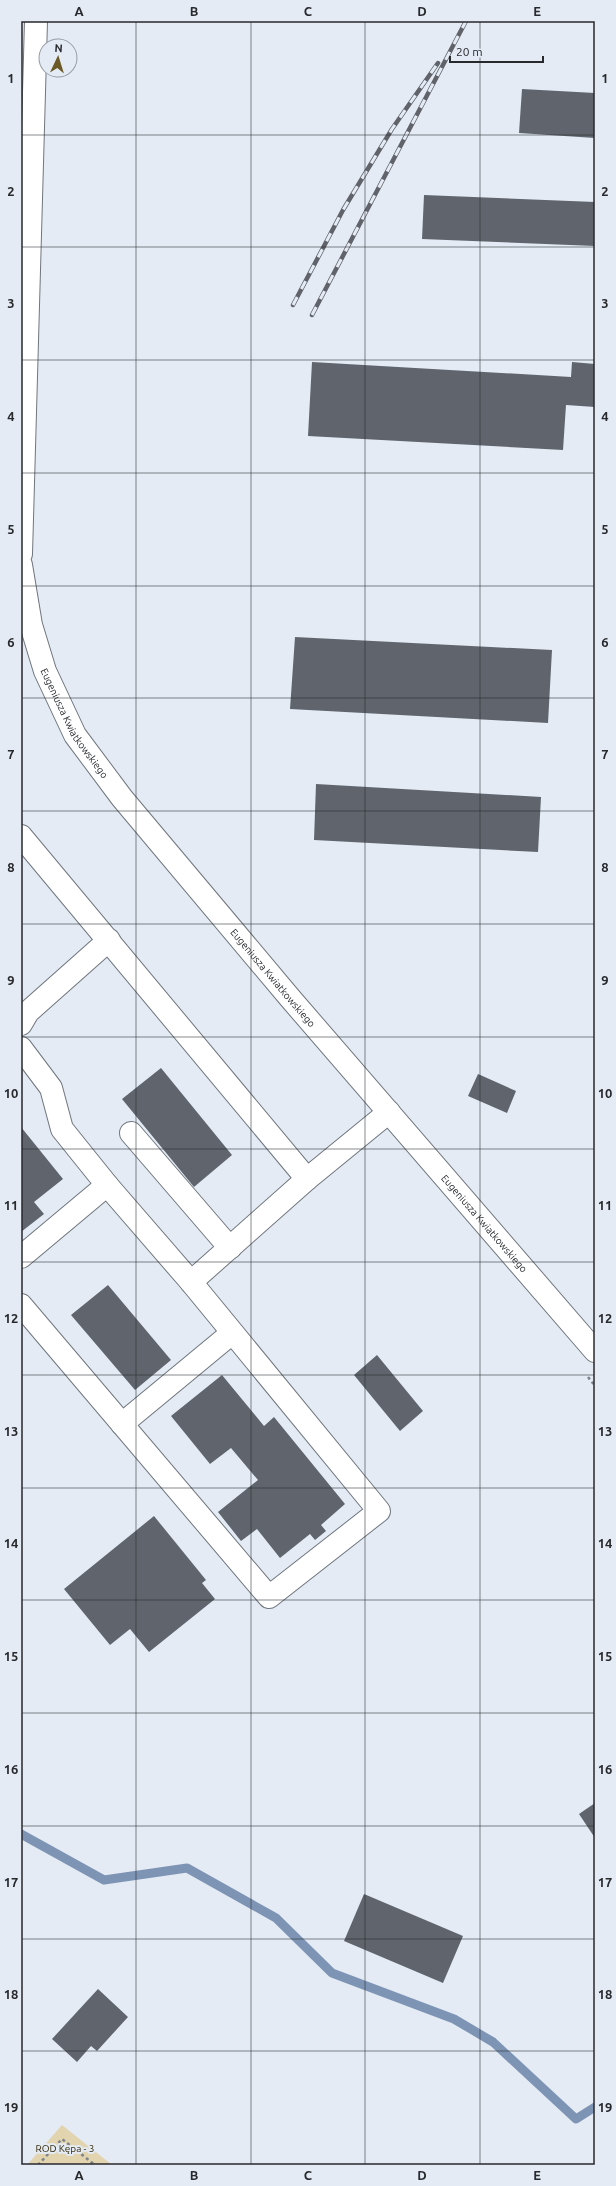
<svg xmlns="http://www.w3.org/2000/svg" width="616" height="2186" font-family="Ubuntu,sans-serif">
<style>
.green{fill:#e2d4af}
.lines{fill:none;stroke-linecap:round;stroke-linejoin:round}
.stream{stroke:#7e94b5;stroke-width:9}
.building{fill:#60656d}
.minor-casing{stroke:#70767e;stroke-width:24}
.path{stroke:#7f848a;stroke-width:2.5;stroke-dasharray:3 3;stroke-linecap:butt}
.minor{stroke:#fff;stroke-width:22}
.rail-casing{stroke:#606369;stroke-width:4.5}
.rail{stroke:#e4ebf4;stroke-width:3;stroke-dasharray:9;stroke-linecap:butt}
.grid{fill:none;stroke:#27292d;stroke-width:1;stroke-opacity:0.55}
.labels{text-anchor:middle;dominant-baseline:central;stroke-width:4;stroke-linejoin:round;paint-order:stroke}
.street-label{font-size:10px;fill:#27292d;stroke:#e4ebf4}
.park-label{font-size:10px;fill:#332806;stroke:#e4ebf4}
.neatline{fill:none;stroke:#27292d;stroke-width:1.5}
.grid-label{font-size:13px;text-anchor:middle;font-weight:bold;fill:#27292d}
</style>
<rect width="100%" height="100%" fill="#e4ebf4"/>
<path class="green" d="M 62,2125 L 112,2165 L 27,2165 Z"/>
<g class="lines">
<path class="stream" d="M 21,1834 L 104,1880 L 187,1868 L 276,1918 L 332,1973 L 454,2019 L 493,2042 L 576,2119 L 595,2107"/>
</g>
<path class="building" d="M 522,89 L 595,93 L 595,138 L 519,133 Z
M 424,195 L 595,202 L 595,246 L 422,239 Z
M 312,362 L 571,377 L 572,362 L 595,364 L 595,407 L 566,405 L 563,450 L 308,436 Z
M 295,637 L 552,650 L 548,723 L 290,709 Z
M 316,784 L 541,797 L 538,852 L 314,840 Z
M 161,1068 L 232,1155 L 194,1187 L 122,1099 Z
M 478,1074 L 516,1091 L 507,1113 L 468,1096 Z
M 21,1127 L 63,1179 L 34,1202 L 44,1214 L 21,1232 Z
M 108,1285 L 171,1360 L 135,1390 L 71,1315 Z
M 377,1355 L 423,1411 L 400,1431 L 354,1375 Z
M 222,1375 L 264,1426 L 274,1417 L 345,1504 L 321,1525 L 326,1531 L 315,1540 L 310,1534 L 280,1558 L 257,1529 L 241,1541 L 218,1512 L 258,1480 L 231,1448 L 210,1464 L 171,1416 Z
M 154,1516 L 206,1580 L 202,1583 L 215,1599 L 149,1652 L 130,1629 L 110,1645 L 64,1589 Z
M 595,1803 L 595,1838 L 579,1814 Z
M 364,1894 L 463,1936 L 443,1983 L 344,1941 Z
M 98,1989 L 128,2017 L 97,2051 L 91,2046 L 77,2062 L 52,2039 Z"/>
<g class="lines">
<g class="minor-casing">
<g id="minor">
<path d="M 21,554 L 36,21"/>
<path id="s1" d="M 21,565 L 31,625 L 45,671 L 75,735 L 122,798 L 290,998 L 595,1351"/>
<path d="M 21,836 L 307,1179"/>
<path d="M 21,1024 L 28,1012 L 109,940"/>
<path d="M 21,1048 L 51,1088 L 62,1129 L 107,1185"/>
<path d="M 131,1133 L 230,1248"/>
<path d="M 21,1257 L 107,1185 L 191,1282 L 379,1511 L 269,1597 L 21,1305"/>
<path d="M 191,1282 L 307,1179 L 389,1112"/>
<path d="M 122,1424 L 232,1333"/>
</g>
</g>
<path class="path" d="M 588,1377 L 595,1386
M 38,2165 L 62,2139 L 95,2165"/>
<use href="#minor" class="minor"/>
<g class="rail-casing">
<path id="rail" d="M 293,305 L 343,210 L 392,129 L 438,63
M 312,315 L 466,21"/>
</g>
<use href="#rail" class="rail"/>
</g>
<path class="grid" d="M 136,21 L 136,2165M 251,21 L 251,2165M 365,21 L 365,2165M 480,21 L 480,2165M 21,135 L 595,135M 21,247 L 595,247M 21,360 L 595,360M 21,473 L 595,473M 21,586 L 595,586M 21,698 L 595,698M 21,811 L 595,811M 21,924 L 595,924M 21,1037 L 595,1037M 21,1149 L 595,1149M 21,1262 L 595,1262M 21,1375 L 595,1375M 21,1488 L 595,1488M 21,1600 L 595,1600M 21,1713 L 595,1713M 21,1826 L 595,1826M 21,1939 L 595,1939M 21,2051 L 595,2051"/>
<g class="labels">
<g class="street-label">
<text stroke="none"><textPath href="#s1" startOffset="169">Eugeniusza Kwiatkowskiego</textPath></text>
<text stroke="none"><textPath href="#s1" startOffset="493">Eugeniusza Kwiatkowskiego</textPath></text>
<text stroke="none"><textPath href="#s1" startOffset="817">Eugeniusza Kwiatkowskiego</textPath></text>
</g>
<g class="park-label">
<text x="65" y="2148">ROD Kępa - 3</text>
</g>
</g>
<rect width="616" height="2186" fill="none" stroke="#e4ebf4" stroke-width="44"/>
<g transform="translate(58 58) rotate(4)"><circle r="19" fill="#e4ebf4" stroke="#989da4"/>
<path d="M0-3L7 15L0 10L-7 15Z" fill="#6b5927"/>
<text y="-6" font-size="11" font-weight="bold" text-anchor="middle" fill="#27292d">N</text>
</g>
<path d="M450 56v6h93v-6" fill="none" stroke="#27292d" stroke-width="2"/>
<text x="456" y="56" font-size="12" fill="#27292d" stroke="#e4ebf4" stroke-width="3" paint-order="stroke">20 m</text>
<rect x="22" y="22" width="572" height="2142" class="neatline"/>
<g class="grid-label">
<text x="79" y="16">A</text>
<text x="194" y="16">B</text>
<text x="308" y="16">C</text>
<text x="422" y="16">D</text>
<text x="537" y="16">E</text>
<text x="11" y="83">1</text>
<text x="605" y="83">1</text>
<text x="11" y="196">2</text>
<text x="605" y="196">2</text>
<text x="11" y="308">3</text>
<text x="605" y="308">3</text>
<text x="11" y="421">4</text>
<text x="605" y="421">4</text>
<text x="11" y="534">5</text>
<text x="605" y="534">5</text>
<text x="11" y="647">6</text>
<text x="605" y="647">6</text>
<text x="11" y="759">7</text>
<text x="605" y="759">7</text>
<text x="11" y="872">8</text>
<text x="605" y="872">8</text>
<text x="11" y="985">9</text>
<text x="605" y="985">9</text>
<text x="11" y="1098">10</text>
<text x="605" y="1098">10</text>
<text x="11" y="1210">11</text>
<text x="605" y="1210">11</text>
<text x="11" y="1323">12</text>
<text x="605" y="1323">12</text>
<text x="11" y="1436">13</text>
<text x="605" y="1436">13</text>
<text x="11" y="1548">14</text>
<text x="605" y="1548">14</text>
<text x="11" y="1661">15</text>
<text x="605" y="1661">15</text>
<text x="11" y="1774">16</text>
<text x="605" y="1774">16</text>
<text x="11" y="1887">17</text>
<text x="605" y="1887">17</text>
<text x="11" y="1999">18</text>
<text x="605" y="1999">18</text>
<text x="11" y="2112">19</text>
<text x="605" y="2112">19</text>
<text x="79" y="2180">A</text>
<text x="194" y="2180">B</text>
<text x="308" y="2180">C</text>
<text x="422" y="2180">D</text>
<text x="537" y="2180">E</text>
</g>
</svg>
